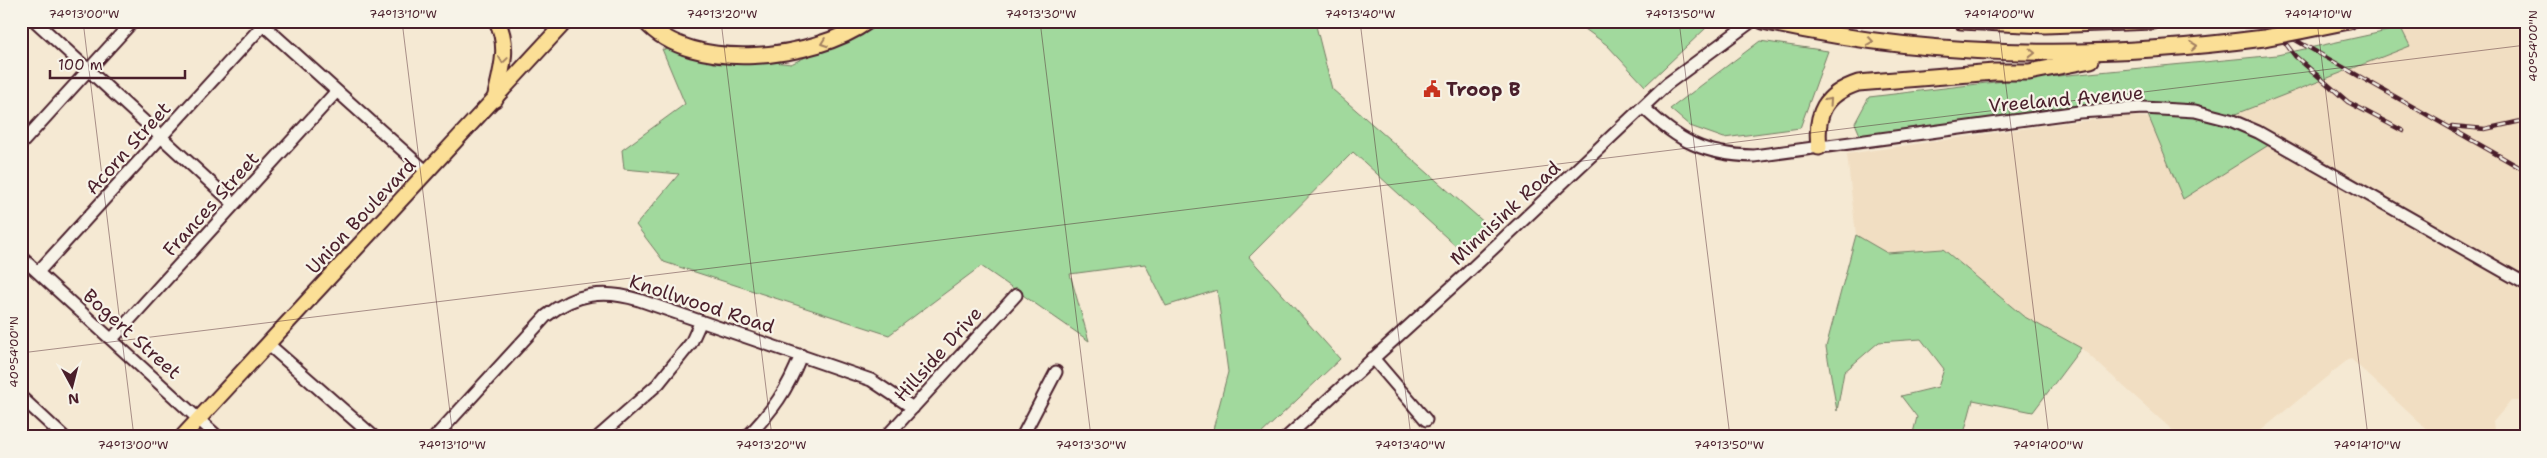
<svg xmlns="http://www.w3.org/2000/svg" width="2547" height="458" font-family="'Shantell Sans',sans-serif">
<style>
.built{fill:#f1dec2}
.green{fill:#a1d99d;stroke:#767c64}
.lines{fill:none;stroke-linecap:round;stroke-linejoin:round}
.minor-casing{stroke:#4a1f2b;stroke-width:15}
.major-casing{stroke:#4a1f2b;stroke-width:18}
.highway-casing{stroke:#4a1f2b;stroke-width:19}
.minor{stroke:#f7f3e8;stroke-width:11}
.major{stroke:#fbdf96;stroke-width:14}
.highway{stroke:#fbdf96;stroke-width:15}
.rail-casing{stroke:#4a1f2b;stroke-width:4.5}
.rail{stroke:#f7f3e8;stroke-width:2.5;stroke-dasharray:8;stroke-linecap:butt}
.highway-bridge-casing{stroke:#4a1f2b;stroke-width:19;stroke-linecap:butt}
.highway-bridge{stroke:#fbdf96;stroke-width:15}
.oneway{stroke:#a27f60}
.ticks{fill:none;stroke:#4a1f2b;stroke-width:1;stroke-opacity:0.45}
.labels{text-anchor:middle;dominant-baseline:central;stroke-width:4.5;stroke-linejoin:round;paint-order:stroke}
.poi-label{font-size:19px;font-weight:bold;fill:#4a1f2b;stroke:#f7f3e8;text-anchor:start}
.street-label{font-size:19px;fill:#4a1f2b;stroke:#f7f3e8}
.neatline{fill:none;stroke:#4a1f2b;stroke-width:2}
.ticks-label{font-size:12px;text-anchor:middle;fill:#4a1f2b}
</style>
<rect width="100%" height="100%" fill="#f5e9d3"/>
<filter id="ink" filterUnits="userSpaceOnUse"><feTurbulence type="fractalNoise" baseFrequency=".02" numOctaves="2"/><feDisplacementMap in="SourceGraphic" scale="10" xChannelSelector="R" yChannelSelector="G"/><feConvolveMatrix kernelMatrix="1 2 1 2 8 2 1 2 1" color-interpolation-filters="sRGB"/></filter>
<g filter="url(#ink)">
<path class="built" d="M 2433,21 L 2526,21 L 2526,401 L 2511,401 L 2493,422 L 2495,437 L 2435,437 L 2350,358 L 2253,437 L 2180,437 L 2081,348 L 2023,316 L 1943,249 L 1887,253 L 1856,235 L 1847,154 L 2063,123 L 2130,116 L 2206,123 L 2410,46 L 2401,28 Z"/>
<path class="green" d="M 882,21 L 1328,21 L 1316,26 L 1332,89 L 1486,224 L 1459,249 L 1353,152 L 1249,257 L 1340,359 L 1258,437 L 1211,437 L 1228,372 L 1217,290 L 1166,306 L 1145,264 L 1070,274 L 1089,341 L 981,266 L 889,335 L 664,262 L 636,225 L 679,174 L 624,169 L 622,150 L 685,104 L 662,49 L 791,64 Z
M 1574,21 L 1686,21 L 1707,27 L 1645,86 L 1607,45 Z
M 2401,28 L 2410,46 L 2225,118 L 2275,141 L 2183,199 L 2145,108 L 1863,142 L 1855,123 L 1869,97 L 1995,82 L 2277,55 Z
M 1760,41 L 1828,51 L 1800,128 L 1724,138 L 1690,126 L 1670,109 Z
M 1856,235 L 1887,253 L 1943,249 L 2023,316 L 2081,348 L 2033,412 L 1973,400 L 1963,437 L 1912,437 L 1917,417 L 1901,396 L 1938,387 L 1944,369 L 1921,339 L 1879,342 L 1844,372 L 1837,411 L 1826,347 Z"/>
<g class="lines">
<g class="minor-casing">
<path id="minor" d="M 35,21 L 234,204
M 259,21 L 427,172
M 1643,107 C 1678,141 1704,155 1754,156 L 2079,112 L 2143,108 L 2195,111 L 2230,120 L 2258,132 L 2526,284
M 21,144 L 133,21
M 21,257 L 218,437
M 38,272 L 263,25
M 112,339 L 336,92
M 268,344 L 374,437
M 1373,358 L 1426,420
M 21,397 L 64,437
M 435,437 L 546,316 C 575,293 604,289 639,300 L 871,380 L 913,408
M 598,437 L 658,384 L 691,343 L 701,321
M 747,437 C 773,410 787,391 801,355
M 886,437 L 1016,295
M 1022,437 L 1056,372
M 1287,437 L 1465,275 L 1667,84 L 1752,21"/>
</g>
<g class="major-casing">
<path id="major" d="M 182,437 L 566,21"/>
</g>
<g class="highway-casing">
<path id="highway" d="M 645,21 C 692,75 815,59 868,21
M 1763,21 C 1929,59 2096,60 2264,38
M 1961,21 L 2045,25 L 2153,21
M 2300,31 L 2349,21
M 495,99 C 501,72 510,47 497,21
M 1819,147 C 1815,113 1825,94 1858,83 L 1994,72 L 2029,72 L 2091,60"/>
</g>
<use href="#minor" class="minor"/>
<use href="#major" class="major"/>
<use href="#highway" class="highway"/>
<g class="rail-casing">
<path id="rail" d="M 2262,21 L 2526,171
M 2277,32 L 2295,56 L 2348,102 L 2403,131
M 2452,126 L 2485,129 L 2526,120"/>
</g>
<use href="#rail" class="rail"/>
<g class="highway-bridge-casing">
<path id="highway-bridge" d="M 2264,38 L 2300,31"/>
</g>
<use href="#highway-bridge" class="highway-bridge"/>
</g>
<defs><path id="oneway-chevron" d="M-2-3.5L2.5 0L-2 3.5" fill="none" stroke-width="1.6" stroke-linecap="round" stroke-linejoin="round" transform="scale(1.25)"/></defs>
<g class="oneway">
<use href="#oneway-chevron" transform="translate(1870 41) rotate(8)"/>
<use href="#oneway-chevron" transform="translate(824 43) rotate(160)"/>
<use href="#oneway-chevron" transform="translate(2194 46) rotate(-6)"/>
<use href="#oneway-chevron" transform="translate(2032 53) rotate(1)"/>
<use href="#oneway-chevron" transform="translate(503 60) rotate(98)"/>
<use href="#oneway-chevron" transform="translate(1829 101) rotate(-48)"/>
</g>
</g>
<path class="ticks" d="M 83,21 L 134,437M 402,21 L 453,437M 721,21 L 772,437M 1040,21 L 1091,437M 1360,21 L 1411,437M 1679,21 L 1730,437M 1998,21 L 2049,437M 2317,21 L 2368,437M 21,353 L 2526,45"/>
<defs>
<g id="civic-bare" transform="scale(1.35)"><path d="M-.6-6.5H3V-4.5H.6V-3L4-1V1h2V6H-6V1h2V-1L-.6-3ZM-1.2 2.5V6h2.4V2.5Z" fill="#c8321e" stroke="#f7f3e8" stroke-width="2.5" paint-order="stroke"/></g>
</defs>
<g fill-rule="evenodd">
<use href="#civic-bare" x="1432" y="89"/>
</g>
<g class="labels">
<g class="poi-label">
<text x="1446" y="89">Troop B</text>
</g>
<g class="street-label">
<text transform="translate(2066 99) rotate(-5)">Vreeland Avenue</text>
<text transform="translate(128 148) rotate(-48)">Acorn Street</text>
<text transform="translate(211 204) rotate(-48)">Frances Street</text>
<text transform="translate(1505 213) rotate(-43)">Minnisink Road</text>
<text transform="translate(361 216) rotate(-47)">Union Boulevard</text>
<text transform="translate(702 304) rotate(18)">Knollwood Road</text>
<text transform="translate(132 334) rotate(42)">Bogert Street</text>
<text transform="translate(938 354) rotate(-48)">Hillside Drive</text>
</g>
</g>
<rect width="2547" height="458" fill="none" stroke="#f7f3e8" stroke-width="55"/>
<g transform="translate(72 386) rotate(173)" stroke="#f7f3e8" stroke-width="4" paint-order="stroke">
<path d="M0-4L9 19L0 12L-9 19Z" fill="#4a1f2b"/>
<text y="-8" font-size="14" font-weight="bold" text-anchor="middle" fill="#4a1f2b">N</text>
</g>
<path d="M50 70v8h135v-8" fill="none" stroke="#4a1f2b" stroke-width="2.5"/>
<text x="58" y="70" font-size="15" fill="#4a1f2b" stroke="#f7f3e8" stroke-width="4" paint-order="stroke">100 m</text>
<rect x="28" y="28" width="2492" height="402" class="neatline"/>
<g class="ticks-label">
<text x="84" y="18">74°13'00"W</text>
<text x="403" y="18">74°13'10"W</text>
<text x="722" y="18">74°13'20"W</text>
<text x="1041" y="18">74°13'30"W</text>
<text x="1360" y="18">74°13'40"W</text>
<text x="1680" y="18">74°13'50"W</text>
<text x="1999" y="18">74°14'00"W</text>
<text x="2318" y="18">74°14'10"W</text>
<text transform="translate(2533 46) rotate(-90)" y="4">40°54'00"N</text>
<text transform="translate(14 352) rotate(-90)" y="4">40°54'00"N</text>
<text x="133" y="449">74°13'00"W</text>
<text x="452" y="449">74°13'10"W</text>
<text x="771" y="449">74°13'20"W</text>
<text x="1091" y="449">74°13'30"W</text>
<text x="1410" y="449">74°13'40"W</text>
<text x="1729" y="449">74°13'50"W</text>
<text x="2048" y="449">74°14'00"W</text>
<text x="2367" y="449">74°14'10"W</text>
</g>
</svg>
